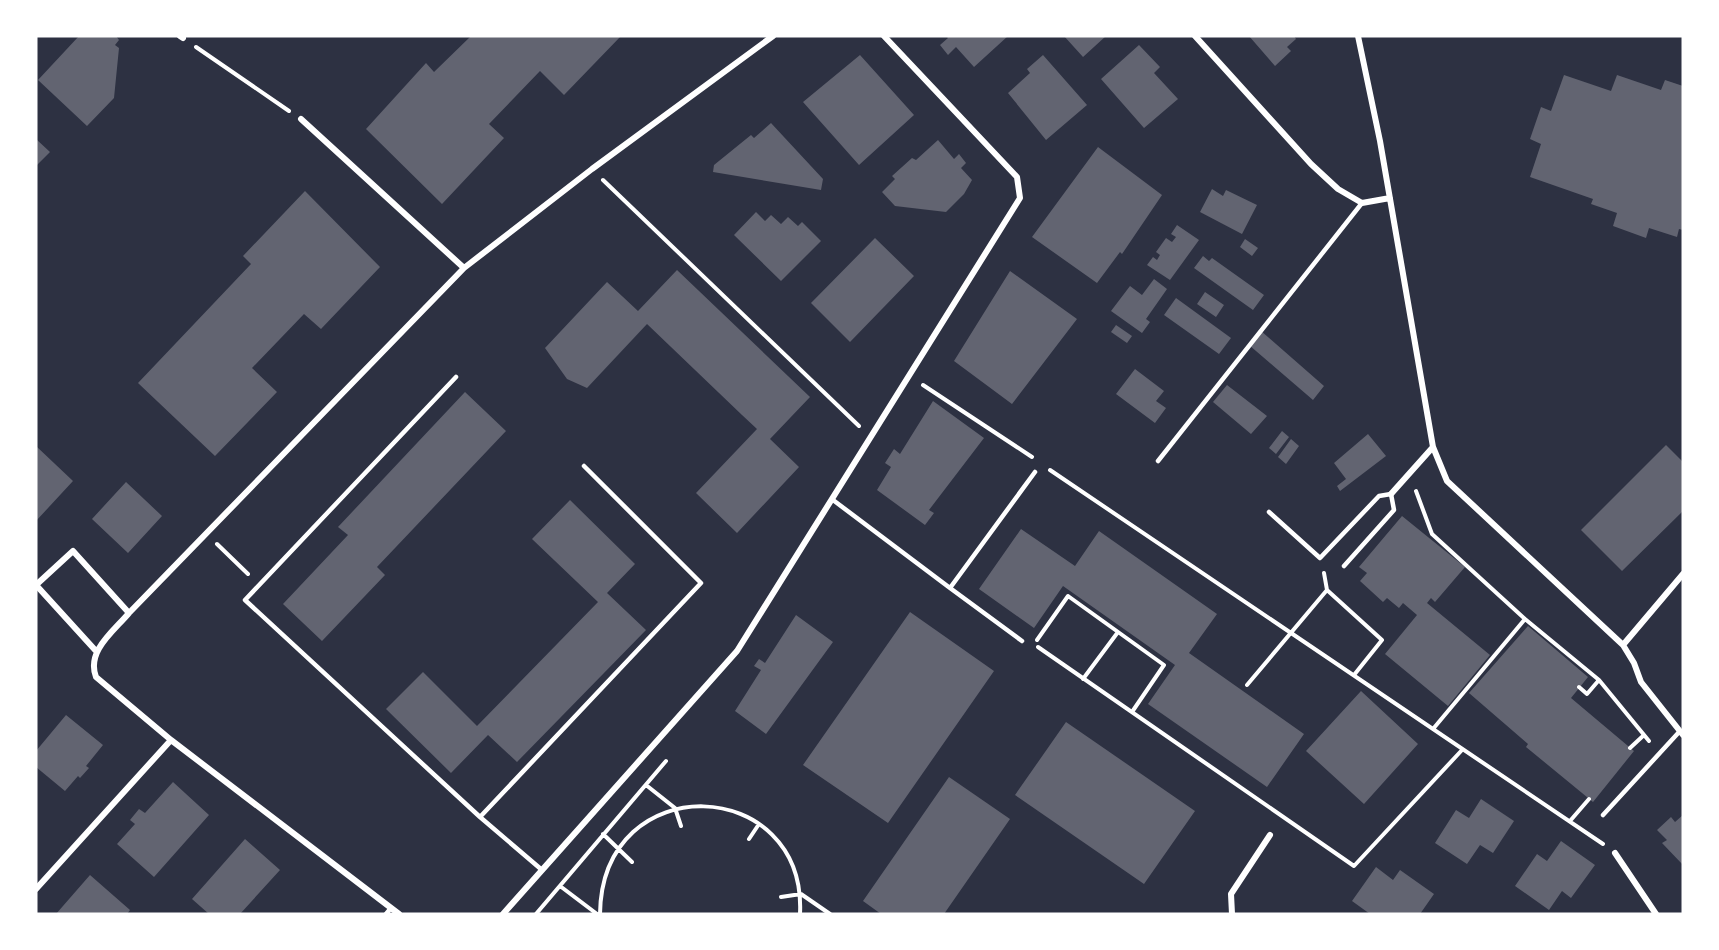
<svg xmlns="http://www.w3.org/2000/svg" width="1719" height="950" font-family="'Noto Sans',sans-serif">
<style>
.building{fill:#626471}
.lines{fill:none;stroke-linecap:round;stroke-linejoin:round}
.path{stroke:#fff;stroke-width:4}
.service{stroke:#fff;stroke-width:4.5}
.minor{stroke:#fff;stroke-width:6}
</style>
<rect width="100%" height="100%" fill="#2d3142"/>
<path class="building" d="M 79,36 L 116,36 L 119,40 L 115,45 L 119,48 L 114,98 L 87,126 L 38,80 Z
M 471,36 L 621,36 L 564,95 L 540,71 L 489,124 L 504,138 L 442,204 L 366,129 L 426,63 L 434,72 Z
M 946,36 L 1008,36 L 974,67 L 956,47 L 948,55 L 940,45 L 948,38 Z
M 1064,36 L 1106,36 L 1083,57 Z
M 1249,36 L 1294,36 L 1296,39 L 1287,47 L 1291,51 L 1275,66 Z
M 1139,45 L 1160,67 L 1154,73 L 1178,99 L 1144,128 L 1101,79 Z
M 860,55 L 914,115 L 859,165 L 803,102 Z
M 1043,55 L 1087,105 L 1046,140 L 1008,93 L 1030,73 L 1027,69 Z
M 1564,75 L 1611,91 L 1617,75 L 1661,90 L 1665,80 L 1683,86 L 1683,230 L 1679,229 L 1677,237 L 1649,228 L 1646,238 L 1613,226 L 1617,213 L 1591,204 L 1593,199 L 1530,177 L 1541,144 L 1530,139 L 1541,107 L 1551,111 Z
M 771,123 L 823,179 L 821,190 L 713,172 L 714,165 L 751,135 L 754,138 Z
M 36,139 L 50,152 L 36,166 Z
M 938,140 L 954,159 L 959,154 L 966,163 L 961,168 L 972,180 L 964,194 L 946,212 L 895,206 L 882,192 L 895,179 L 892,176 L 912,158 L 916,160 Z
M 1098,147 L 1162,195 L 1122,254 L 1120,252 L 1097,283 L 1032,237 Z
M 1212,189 L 1223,196 L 1226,190 L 1257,205 L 1242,234 L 1200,212 Z
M 305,191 L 380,267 L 321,329 L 304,314 L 252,368 L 277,392 L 215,456 L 138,383 L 251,264 L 243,256 Z
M 756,212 L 765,221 L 771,215 L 781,224 L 788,217 L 798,226 L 802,222 L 821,241 L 781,281 L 734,235 Z
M 1177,225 L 1199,240 L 1170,280 L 1147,265 L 1153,257 L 1157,260 L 1160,255 L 1156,252 L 1166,238 L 1172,242 L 1176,237 L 1171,234 Z
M 875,238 L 914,276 L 850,342 L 811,303 Z
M 1245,239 L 1258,248 L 1252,256 L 1240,247 Z
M 1203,256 L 1209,261 L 1212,258 L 1264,295 L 1253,310 L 1194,268 Z
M 677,270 L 810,397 L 770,439 L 799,467 L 737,533 L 696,493 L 757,429 L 742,415 L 647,324 L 587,388 L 567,379 L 545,348 L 607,282 L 638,311 Z
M 1010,271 L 1077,319 L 1012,404 L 954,361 Z
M 1154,279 L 1167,289 L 1146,319 L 1150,322 L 1142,333 L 1111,311 L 1130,286 L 1142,295 Z
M 1205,292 L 1224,305 L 1216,317 L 1197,304 Z
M 1176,298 L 1231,338 L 1219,354 L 1164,315 Z
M 1116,325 L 1132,336 L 1127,343 L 1111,332 Z
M 1261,331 L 1324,386 L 1313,400 L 1249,345 Z
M 1135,369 L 1164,391 L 1156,401 L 1166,408 L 1155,423 L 1116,394 Z
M 1227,385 L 1267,416 L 1251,434 L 1213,402 Z
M 465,392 L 506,431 L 377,567 L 385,575 L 322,641 L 283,604 L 348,535 L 338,527 Z
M 933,401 L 984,438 L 929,510 L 934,513 L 925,525 L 877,490 L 891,467 L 885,463 L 894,449 L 900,454 Z
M 1282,431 L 1289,437 L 1276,454 L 1269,448 Z
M 1368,434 L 1386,456 L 1340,491 L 1337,486 L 1346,479 L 1334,463 Z
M 1291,439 L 1299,446 L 1286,464 L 1278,457 Z
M 1666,445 L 1683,462 L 1683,511 L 1622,571 L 1581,530 Z
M 36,446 L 73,481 L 36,521 Z
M 126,482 L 162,516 L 128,553 L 92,519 Z
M 570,500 L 635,564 L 607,593 L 646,630 L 517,762 L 488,735 L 451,773 L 386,709 L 423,672 L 477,726 L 598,602 L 532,539 Z
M 1402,516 L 1465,567 L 1435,602 L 1431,598 L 1427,603 L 1490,655 L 1448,706 L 1385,654 L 1417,615 L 1403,603 L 1399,608 L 1387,598 L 1383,602 L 1360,581 L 1367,573 L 1359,567 Z
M 1021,529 L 1075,566 L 1099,531 L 1217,614 L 1189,653 L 1304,734 L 1267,787 L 1148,704 L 1175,665 L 1063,586 L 1034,628 L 979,589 Z
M 910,612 L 994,671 L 888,823 L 803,765 Z
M 796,615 L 833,642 L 766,734 L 735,711 L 761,670 L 754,666 L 759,659 L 765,663 Z
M 1528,626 L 1588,677 L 1571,698 L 1634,751 L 1593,802 L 1526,747 L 1528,744 L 1469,693 Z
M 1361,691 L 1418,744 L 1364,804 L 1306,751 Z
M 66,715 L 103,745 L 86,766 L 89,768 L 80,778 L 78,776 L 65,791 L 36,767 L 36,751 Z
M 1066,722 L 1195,811 L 1144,884 L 1015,795 Z
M 949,777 L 1010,819 L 944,914 L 881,914 L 863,901 Z
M 173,782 L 209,815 L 154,877 L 117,844 L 135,824 L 130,820 L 139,809 L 145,813 Z
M 1481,799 L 1514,821 L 1493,853 L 1480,845 L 1467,864 L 1435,843 L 1456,810 L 1469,818 Z
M 1683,815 L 1683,865 L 1662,843 L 1667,840 L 1657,830 L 1671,817 L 1675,822 Z
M 245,839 L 280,870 L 240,914 L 209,914 L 192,899 Z
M 1561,841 L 1595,865 L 1571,898 L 1562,891 L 1549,910 L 1515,886 L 1537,854 L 1547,861 Z
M 1376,867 L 1393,880 L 1400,870 L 1434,894 L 1420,914 L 1370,914 L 1352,901 Z
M 90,875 L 130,910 L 127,914 L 56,914 Z"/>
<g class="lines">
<path class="path" d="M 196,47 L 289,111
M 603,180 L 859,426
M 923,385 L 1032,457
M 1050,470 L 1603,844
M 1416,491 L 1432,534 L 1525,619 L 1599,680 L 1649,741
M 217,544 L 248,574
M 1324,573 L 1327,590
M 1037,640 L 1068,596 L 1164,665 L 1132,712
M 1038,647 L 1354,866 L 1462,750
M 1083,679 L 1118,632
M 1247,685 L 1327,590 L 1382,640 L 1354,675
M 1579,687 L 1587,694 L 1599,680
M 1433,729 L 1525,619
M 1630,748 L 1644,735
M 646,785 L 675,808 L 681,826
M 1570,821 L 1589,799
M 603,834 L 632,862
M 749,839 L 759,824
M 560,886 L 597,914
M 781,897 L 801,894 L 830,914
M 536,914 L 666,761
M 600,914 C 602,766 807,775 800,914"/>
<path class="service" d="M 456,377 L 245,600 L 480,817 L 542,870
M 1158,461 L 1362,203
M 833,500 L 950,588 L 1035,472
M 1269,512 L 1320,558 L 1379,496 L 1391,494 L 1394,510 L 1344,566
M 950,588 L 1022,641
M 1603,815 L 1680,731
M 480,817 L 701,583 L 584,466
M 386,914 L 391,908"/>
<path class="minor" d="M 180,36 L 183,38
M 1195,36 L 1311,164 L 1338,189 L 1362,203 L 1390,198
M 1358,36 L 1380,141 L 1433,447 L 1447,481 L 1623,645 L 1634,663 L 1641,682 L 1683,735
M 301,119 L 464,268
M 1391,494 L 1433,447
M 36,585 L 73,551 L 129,613
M 36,585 L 96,651
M 1623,645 L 1683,574
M 1615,853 L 1656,914
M 36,889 L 171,740
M 399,914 L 171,740 L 96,677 C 86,651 114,631 129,613 L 464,268 L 592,169 L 773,36
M 503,914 L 737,651 L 1020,198 L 1017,177 L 884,36
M 1232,914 L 1231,894 L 1270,835"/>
</g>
<rect width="1719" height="950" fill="none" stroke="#ffffff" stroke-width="75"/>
</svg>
